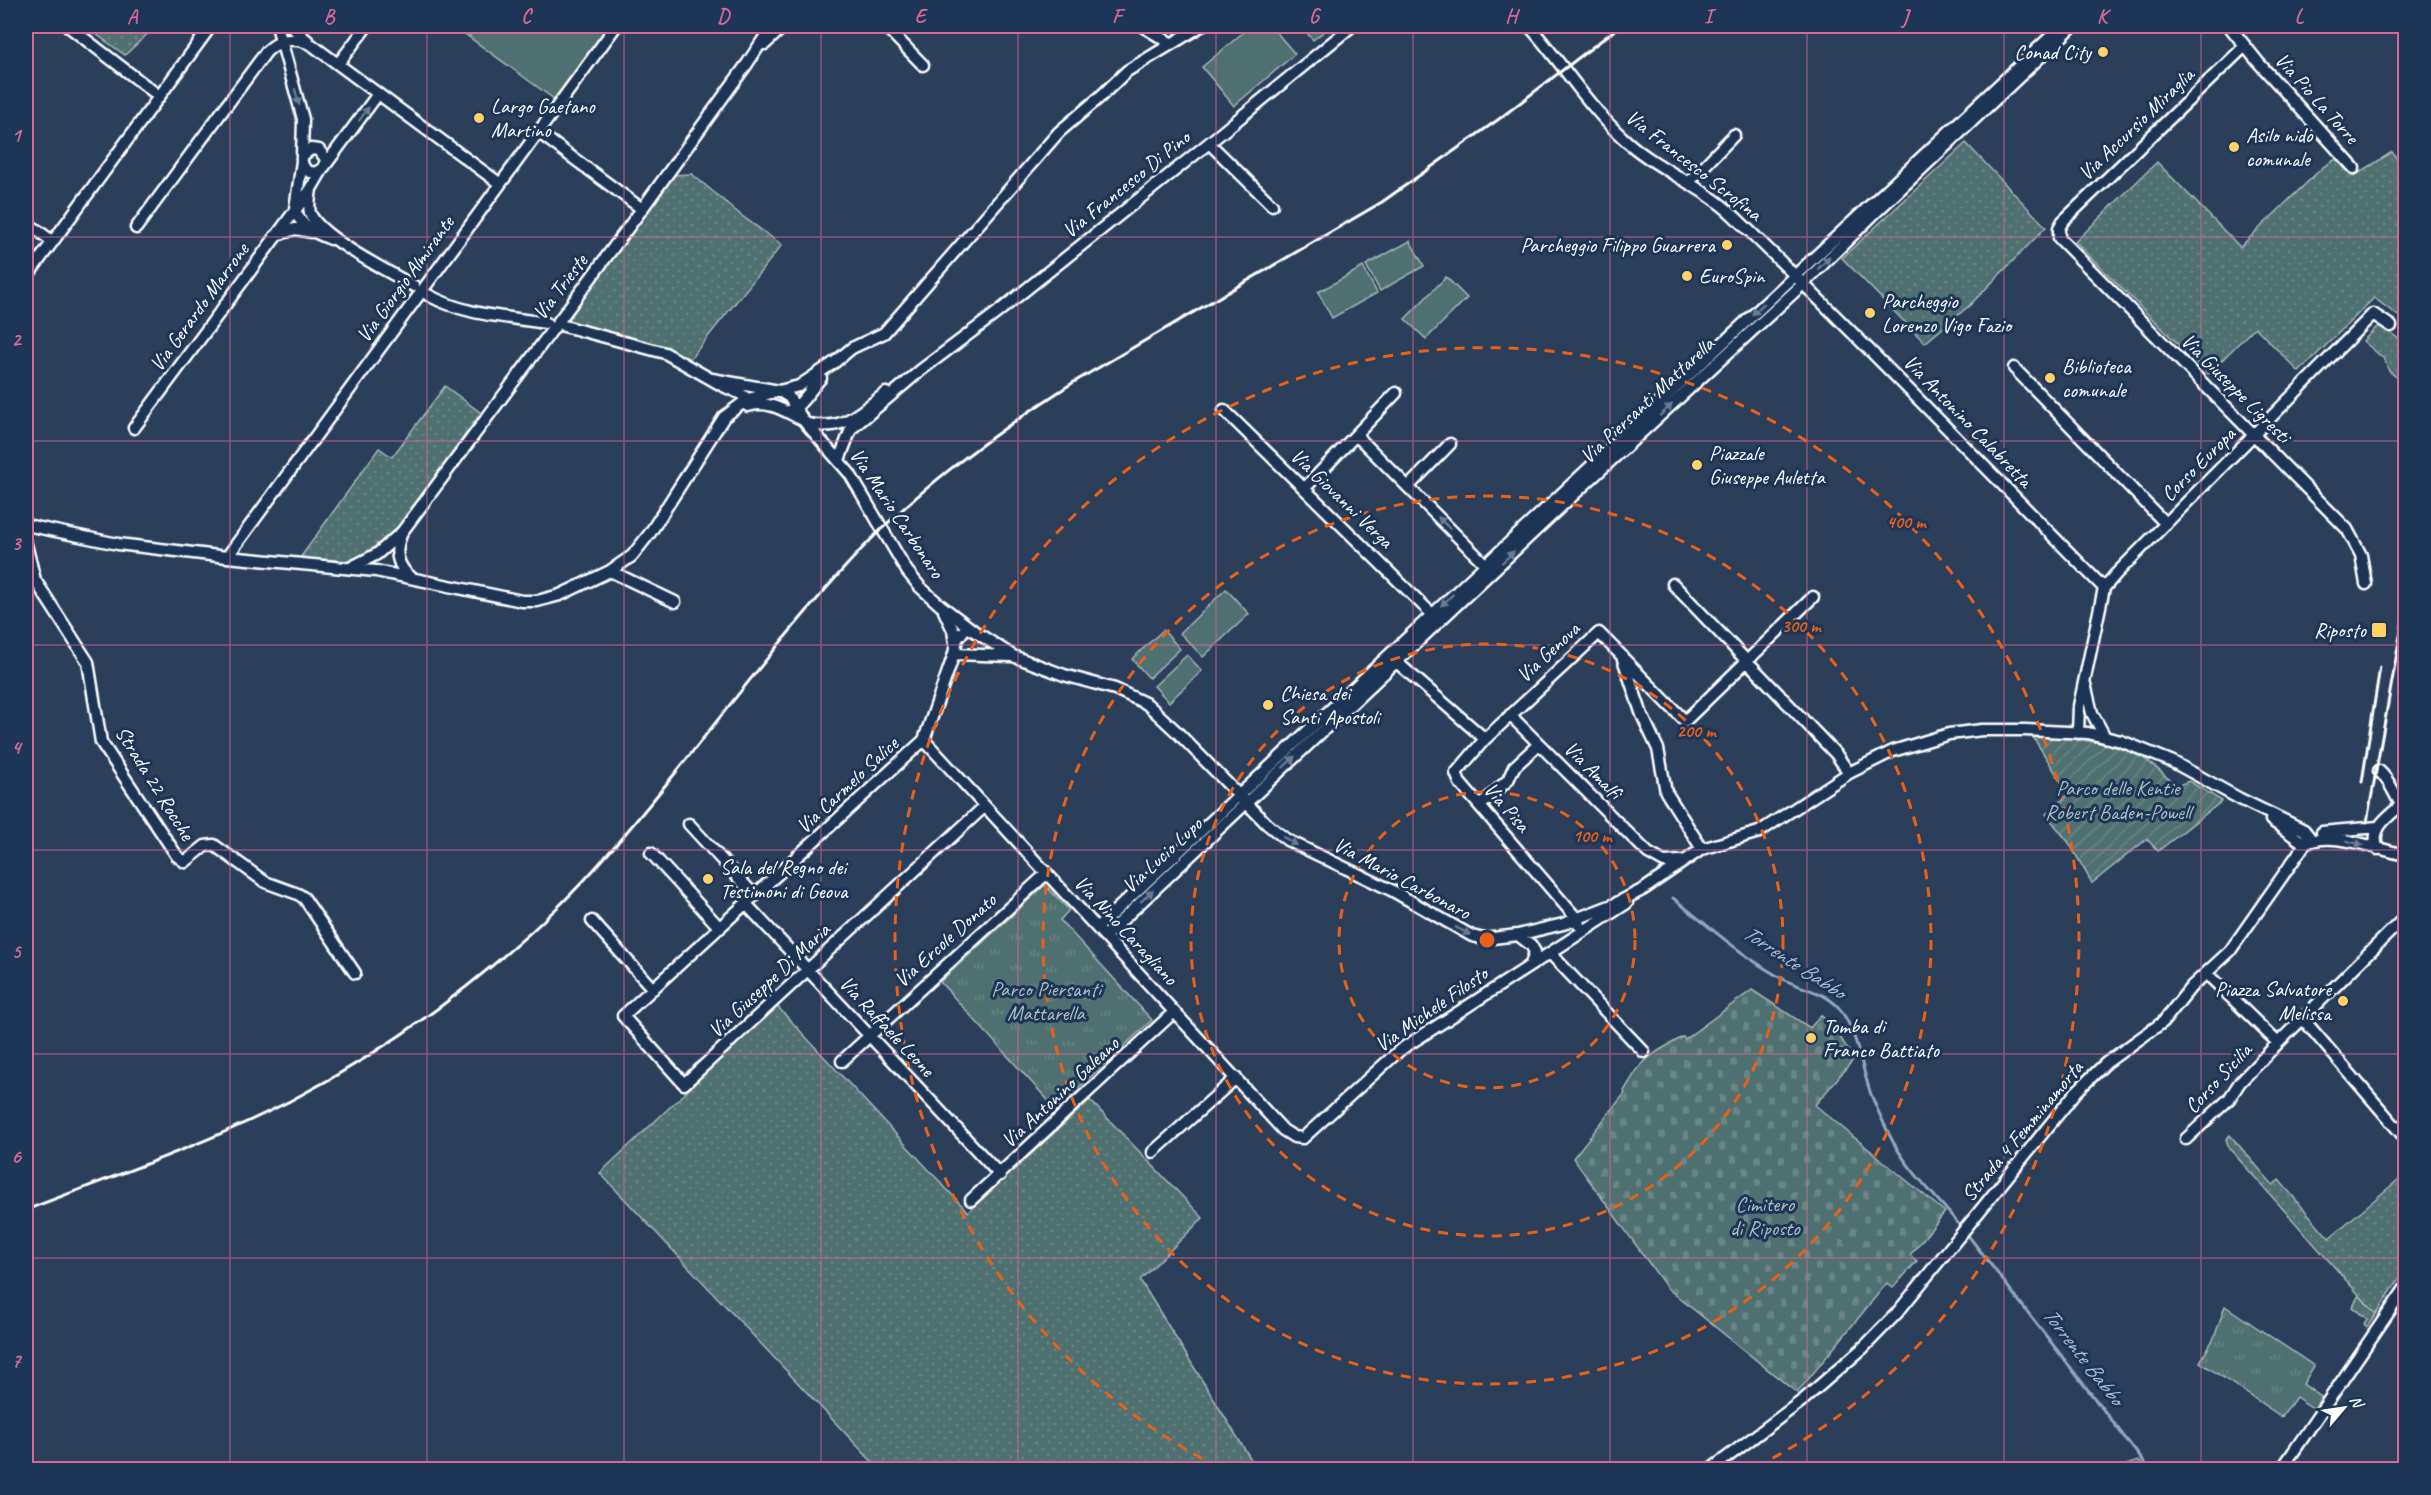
<svg xmlns="http://www.w3.org/2000/svg" width="2431" height="1495" font-family="Caveat,sans-serif">
<style>
.grass{fill:url(#grass-dots);stroke:#a8b8b8;stroke-width:1.5}
.cemetery{fill:url(#cemetery-stones);stroke:#a8b8b8;stroke-width:1.5}
.park{fill:url(#park-tufts);stroke:#a8b8b8;stroke-width:1.5}
.garden{fill:url(#garden-furrows);stroke:#a8b8b8;stroke-width:1.5}
.pitch{fill:#507070;stroke:#a8b8b8;stroke-width:1.5}
.lines{fill:none;stroke-linecap:round;stroke-linejoin:round}
.stream{stroke:#92a8bd;stroke-width:3}
.minor-casing{stroke:#fff;stroke-width:15}
.minor{stroke:#1d3557;stroke-width:10}
.rail{stroke:#fff;stroke-width:3}
.oneway{fill:#6c7c92}
.grid{fill:none;stroke:#d76994;stroke-width:1.5;stroke-opacity:0.55}
.ring{fill:none;stroke:#e96118;stroke-width:3;stroke-dasharray:10 8}
.poi-dot{fill:#ffd166;stroke:#1d3557;stroke-width:2}
.labels{text-anchor:middle;dominant-baseline:central;stroke-width:6;stroke-linejoin:round;paint-order:stroke}
.poi-label{font-size:21px;fill:#fff;stroke:#1d3557;text-anchor:start}
.street-label{font-size:21px;fill:#fff;stroke:#1d3557}
.park-label{font-size:21px;fill:#b0bfbf;stroke:#1d3557}
.water-label{font-size:22px;font-style:italic;fill:#aebece;stroke:#1d3557}
.centre{fill:#e96118;stroke:#1d3557;stroke-width:3}
.ring-label{font-size:18px;text-anchor:middle;font-weight:bold;fill:#e96118;stroke:#1d3557;stroke-width:6;stroke-linejoin:round;paint-order:stroke}
.neatline{fill:none;stroke:#d76994;stroke-width:2}
.grid-label{font-size:20px;text-anchor:middle;font-weight:bold;fill:#d76994}
</style>
<defs>
<pattern id="grass-dots" width="8" height="8" patternUnits="userSpaceOnUse" patternTransform="scale(1.5)"><rect width="8" height="8" fill="#507070"/><path d="M2 2h.1M6 6h.1" fill="none" stroke="#6a8585" stroke-width="1.8" stroke-linecap="round"/></pattern>
<pattern id="cemetery-stones" width="16" height="16" patternUnits="userSpaceOnUse" patternTransform="scale(1.5)"><rect width="16" height="16" fill="#507070"/><path d="M2 7V4a2 2 0 0 1 4 0v3zM10 15v-3a2 2 0 0 1 4 0v3z" fill="#6a8585"/></pattern>
<pattern id="park-tufts" width="24" height="20" patternUnits="userSpaceOnUse" patternTransform="scale(1.5)"><rect width="24" height="20" fill="#507070"/><path d="M3 7l-1-3M5 7V3M7 7l1-3M15 17l-1-3M17 17v-4M19 17l1-3" fill="none" stroke="#6a8585"/></pattern>
<pattern id="garden-furrows" width="10" height="10" patternUnits="userSpaceOnUse" patternTransform="scale(1.5)"><rect width="10" height="10" fill="#507070"/><path d="M-1 1l2-2M0 10L10 0M9 11l2-2" fill="none" stroke="#6a8585"/></pattern>
</defs>
<rect width="100%" height="100%" fill="#2b3f5b"/>
<filter id="ink" filterUnits="userSpaceOnUse"><feTurbulence type="fractalNoise" baseFrequency=".0167" numOctaves="2"/><feDisplacementMap in="SourceGraphic" scale="12" xChannelSelector="R" yChannelSelector="G"/><feConvolveMatrix kernelMatrix="1 2 1 2 8 2 1 2 1" color-interpolation-filters="sRGB"/></filter>
<g filter="url(#ink)">
<path class="grass" d="M 85,26 L 156,26 L 125,55 Z
M 1966,143 L 2046,227 L 1970,305 L 1925,343 L 1842,258 Z
M 2392,152 L 2405,171 L 2405,321 L 2374,298 L 2299,372 L 2255,327 L 2208,374 L 2075,242 L 2157,162 L 2240,247 L 2323,167 L 2336,159 L 2353,177 Z
M 692,174 L 742,216 L 782,245 L 690,359 L 647,341 L 567,322 L 671,175 Z
M 2379,325 L 2402,341 L 2405,337 L 2405,384 L 2389,371 L 2384,359 L 2363,341 Z
M 445,386 L 481,413 L 392,535 L 368,555 L 354,561 L 300,558 L 379,448 L 392,457 Z
M 777,1006 L 968,1212 L 1090,1100 L 1203,1218 L 1140,1280 L 1257,1469 L 879,1469 L 600,1173 Z
M 2230,1135 L 2273,1185 L 2279,1180 L 2329,1238 L 2405,1174 L 2405,1270 L 2376,1314 L 2229,1148 L 2226,1139 Z"/>
<path class="cemetery" d="M 1752,990 L 1810,1028 L 1821,1015 L 1838,1034 L 1854,1059 L 1815,1105 L 1945,1212 L 1910,1255 L 1917,1261 L 1893,1288 L 1887,1283 L 1797,1393 L 1667,1288 L 1573,1158 L 1625,1093 L 1624,1091 C 1629,1083 1634,1074 1638,1069 C 1650,1053 1669,1045 1683,1037 L 1685,1039 Z"/>
<path class="park" d="M 453,26 L 477,26 L 469,37 Z
M 1045,885 L 1069,910 L 1060,920 L 1152,1020 L 1056,1109 L 940,982 Z
M 2359,1295 L 2376,1314 L 2367,1327 L 2364,1324 L 2367,1319 L 2352,1307 Z
M 2225,1306 L 2314,1366 L 2303,1384 L 2321,1397 L 2314,1409 L 2296,1397 L 2282,1417 L 2200,1362 L 2214,1338 Z
M 2138,1461 L 2149,1469 L 2126,1469 L 2124,1466 Z"/>
<path class="garden" d="M 2033,737 C 2070,738 2110,740 2143,758 C 2155,765 2166,777 2176,786 L 2189,781 L 2222,801 L 2158,851 L 2147,839 L 2092,883 L 2069,843 L 2046,814 L 2069,794 Z"/>
<path class="pitch" d="M 477,26 L 608,26 L 554,99 L 469,37 Z
M 1251,26 L 1271,26 L 1295,54 L 1234,106 L 1202,67 Z
M 1301,26 L 1331,26 L 1313,40 Z
M 1410,241 L 1424,266 L 1380,291 L 1366,265 Z
M 1363,267 L 1377,293 L 1332,318 L 1318,292 Z
M 1446,277 L 1467,298 L 1426,339 L 1405,319 Z
M 1226,589 L 1249,614 L 1203,657 L 1180,633 Z
M 1163,630 L 1180,649 L 1149,678 L 1132,659 Z
M 1187,655 L 1202,671 L 1169,702 L 1154,686 Z"/>
<g class="lines">
<path class="stream" d="M 1673,898 C 1707,925 1749,962 1787,981 C 1803,989 1826,992 1839,1008 C 1858,1032 1861,1068 1872,1097 C 1877,1109 1883,1122 1889,1134 C 1907,1171 1936,1195 1961,1227
M 1967,1234 L 2150,1470"/>
<g class="minor-casing">
<path id="minor" d="M 68,26 L 159,96
M 277,26 L 303,119 L 302,156
M 290,26 L 308,41
M 885,26 L 923,65
M 1142,26 L 1172,44
M 1529,26 C 1561,61 1586,104 1622,137 C 1655,169 1700,184 1733,215 C 1859,337 1981,463 2104,588
M 2229,26 L 2258,62 L 2354,168
M 765,44 L 784,26
M 2245,46 L 2063,221 L 2059,228 L 2059,238 L 2347,529 L 2361,555 L 2366,584
M 338,64 L 367,26
M 538,132 L 642,209
M 1209,143 L 1272,205
M 302,161 L 295,209 C 300,227 315,233 331,239
M 324,167 L 326,159 L 319,150 L 311,149 L 302,156 C 300,171 314,178 324,167 L 378,94
M 1689,182 L 1734,135
M 311,189 C 310,197 308,205 310,213 C 319,237 391,273 414,286
M 26,222 L 52,241
M 136,228 L 266,52 C 279,39 295,36 312,45 L 499,183
M 275,236 L 295,229 L 312,232
M 26,278 L 211,26
M 428,295 C 467,316 503,316 546,323
M 564,326 L 665,353 L 723,386 L 741,394 L 752,402
M 2014,368 L 2166,524
M 712,379 L 779,391 L 799,386 L 835,362 L 852,348 L 884,333 L 1059,132 L 1100,97 L 1127,71 L 1201,26
M 748,406 C 768,399 786,412 803,420
M 791,410 C 801,406 812,387 821,378
M 1224,410 L 1438,620
M 807,424 C 846,431 855,415 886,393
M 134,428 L 311,189 L 322,170
M 1356,435 L 1485,564 L 1486,570
M 839,460 L 851,429 L 921,370 L 998,312 L 1209,143 L 1352,26
M 1408,487 L 1450,444
M 1304,489 L 1396,393
M 26,525 L 118,544 L 227,557 L 376,571 L 522,601 L 537,601 L 560,595 L 610,571 L 632,556 L 650,533 L 724,417 L 748,399 L 779,391 L 789,397 L 803,420 L 850,474 L 907,571 L 920,587 L 940,605 L 974,631 L 1013,656 L 1064,675 L 1115,689 L 1147,704 L 1177,732 L 1267,824 L 1287,840 L 1391,890 L 1472,936 L 1484,939 L 1518,935 L 1563,924 L 1615,904 L 1644,889 L 1702,849 L 1759,832 L 1849,773 L 1893,751 L 1949,734 L 1982,730 L 2025,730 L 2088,733 L 2121,741 L 2173,762 L 2240,799 L 2304,830 L 2312,840
M 401,535 C 394,551 397,567 411,577
M 26,544 L 35,580 L 88,662 L 101,742 L 177,856 L 185,862 L 205,846 L 214,845 L 265,882 L 298,894 L 304,898 L 355,973
M 227,557 L 616,26
M 352,567 L 377,554 L 402,532 L 642,209 L 747,64 L 772,26
M 610,571 L 675,602
M 1673,584 L 1836,754 L 1849,773
M 944,611 L 953,630 L 955,644
M 970,628 L 965,629 L 957,639 L 954,654 L 924,740 L 623,1016 L 684,1084 L 985,806
M 954,654 L 1011,656
M 1392,658 L 1485,739
M 1624,659 L 1685,721 L 1813,597
M 2085,684 L 2092,713 L 2105,737
M 1510,715 L 1648,853 L 1664,862 L 1680,861
M 2078,733 L 2079,706 L 2104,588 L 2116,574 L 2373,314 L 2391,326
M 924,740 L 1283,1130 L 1294,1137 L 1303,1138 L 1400,1050 L 1627,903
M 2379,771 C 2393,783 2394,798 2406,811
M 1480,806 L 1508,780 L 1514,767 L 1539,744
M 2271,820 L 2305,844
M 689,824 L 755,896
M 2322,832 L 2378,827
M 2378,849 C 2368,827 2391,815 2406,801
M 651,853 L 720,928
M 746,904 L 1000,1175
M 592,921 L 653,989
M 1579,925 L 1577,919 L 1460,783 L 1456,773 L 1485,739 L 1599,633 L 1622,656 L 1642,715 L 1658,749 L 1666,792 L 1702,849
M 1097,928 L 2062,26
M 1518,935 L 1531,945 L 1535,952 L 1531,964
M 1105,936 L 1569,499 L 1803,284 L 1873,215 L 2073,26
M 1551,954 L 1644,1052
M 2206,973 L 2278,1043
M 2303,1019 L 2406,1139
M 842,1061 L 1047,873
M 2186,1139 L 2229,1099 L 2240,1082 L 2278,1043 L 2406,916
M 1153,1152 L 1236,1078
M 971,1200 L 1174,1012
M 1710,1470 L 1803,1400 L 1863,1348 L 1897,1313 L 2077,1091 L 2106,1063 L 2163,1022 L 2191,987 L 2230,951 L 2305,844 C 2330,829 2378,850 2406,855
M 2281,1470 L 2406,1287"/>
</g>
<use href="#minor" class="minor"/>
<path class="rail" d="M 2362,782 L 2380,667
M 2367,822 L 2406,602
M 26,1210 C 114,1176 206,1144 290,1101 C 390,1049 479,983 560,905 C 602,864 639,817 677,771 C 732,702 787,632 846,566 C 911,493 993,434 1074,382 L 1382,202 L 1499,119 L 1620,26"/>
</g>
<defs><path id="oneway-solid" d="M-6-.8H1V-3.2L6.5 0L1 3.2V.8H-6Z" transform="scale(1.5)"/></defs>
<g class="oneway">
<use href="#oneway-solid" transform="translate(297 97) rotate(75)"/>
<use href="#oneway-solid" transform="translate(364 114) rotate(-54)"/>
<use href="#oneway-solid" transform="translate(1824 263) rotate(-45)"/>
<use href="#oneway-solid" transform="translate(1758 309) rotate(137)"/>
<use href="#oneway-solid" transform="translate(1666 410) rotate(-43)"/>
<use href="#oneway-solid" transform="translate(1444 523) rotate(-135)"/>
<use href="#oneway-solid" transform="translate(1508 557) rotate(-44)"/>
<use href="#oneway-solid" transform="translate(1447 600) rotate(136)"/>
<use href="#oneway-solid" transform="translate(1289 762) rotate(-44)"/>
<use href="#oneway-solid" transform="translate(1290 841) rotate(30)"/>
<use href="#oneway-solid" transform="translate(2355 843) rotate(15)"/>
<use href="#oneway-solid" transform="translate(1147 896) rotate(-43)"/>
<use href="#oneway-solid" transform="translate(1463 931) rotate(27)"/>
</g>
</g>
<path class="grid" d="M 230,26 L 230,1470M 427,26 L 427,1470M 624,26 L 624,1470M 821,26 L 821,1470M 1018,26 L 1018,1470M 1216,26 L 1216,1470M 1413,26 L 1413,1470M 1610,26 L 1610,1470M 1807,26 L 1807,1470M 2004,26 L 2004,1470M 2201,26 L 2201,1470M 26,237 L 2406,237M 26,441 L 2406,441M 26,645 L 2406,645M 26,850 L 2406,850M 26,1054 L 2406,1054M 26,1258 L 2406,1258"/>
<g class="ring">
<circle cx="1487" cy="940" r="148"/>
<circle cx="1487" cy="940" r="296"/>
<circle cx="1487" cy="940" r="444"/>
<path d="M1218 1467A592 592 0 1 1 1756 1467"/>
</g>
<g class="poi-dot">
<circle cx="2103" cy="52" r="6"/>
<circle cx="479" cy="118" r="6"/>
<circle cx="2234" cy="147" r="6"/>
<circle cx="1727" cy="245" r="6"/>
<circle cx="1687" cy="276" r="6"/>
<circle cx="1870" cy="313" r="6"/>
<circle cx="2050" cy="378" r="6"/>
<circle cx="1697" cy="465" r="6"/>
<rect x="2371" y="622" width="16" height="16" rx="3"/>
<circle cx="1268" cy="705" r="6"/>
<circle cx="708" cy="879" r="6"/>
<circle cx="2343" cy="1001" r="6"/>
<circle cx="1811" cy="1038" r="6"/>
</g>
<g class="labels">
<g class="poi-label">
<text x="2091" y="52" text-anchor="end">Conad City</text>
<text x="491" y="106">Largo Gaetano<tspan x="491" dy="24">Martino</tspan></text>
<text x="2246" y="135">Asilo nido<tspan x="2246" dy="24">comunale</tspan></text>
<text x="1715" y="245" text-anchor="end">Parcheggio Filippo Guarrera</text>
<text x="1699" y="276">EuroSpin</text>
<text x="1882" y="301">Parcheggio<tspan x="1882" dy="24">Lorenzo Vigo Fazio</tspan></text>
<text x="2062" y="366">Biblioteca<tspan x="2062" dy="24">comunale</tspan></text>
<text x="1709" y="453">Piazzale<tspan x="1709" dy="24">Giuseppe Auletta</tspan></text>
<text x="2366" y="630" text-anchor="end">Riposto</text>
<text x="1280" y="693">Chiesa dei<tspan x="1280" dy="24">Santi Apostoli</tspan></text>
<text x="720" y="867">Sala del Regno dei<tspan x="720" dy="24">Testimoni di Geova</tspan></text>
<text x="2331" y="989" text-anchor="end">Piazza Salvatore<tspan x="2331" dy="24">Melissa</tspan></text>
<text x="1823" y="1026">Tomba di<tspan x="1823" dy="24">Franco Battiato</tspan></text>
</g>
<g class="street-label">
<text transform="translate(2317 98) rotate(48)">Via Pio La Torre</text>
<text transform="translate(2136 124) rotate(-44)">Via Accursio Miraglia</text>
<text transform="translate(1694 165) rotate(38)">Via Francesco Scrofina</text>
<text transform="translate(1126 184) rotate(-39)">Via Francesco Di Pino</text>
<text transform="translate(405 279) rotate(-54)">Via Giorgio Almirante</text>
<text transform="translate(560 287) rotate(-53)">Via Trieste</text>
<text transform="translate(199 307) rotate(-54)">Via Gerardo Marrone</text>
<text transform="translate(2236 388) rotate(45)">Via Giuseppe Ligresti</text>
<text transform="translate(1647 400) rotate(-43)">Via Piersanti Mattarella</text>
<text transform="translate(1968 421) rotate(46)">Via Antonino Calabretta</text>
<text transform="translate(2198 464) rotate(-45)">Corso Europa</text>
<text transform="translate(1342 498) rotate(44)">Via Giovanni Verga</text>
<text transform="translate(897 513) rotate(56)">Via Mario Carbonaro</text>
<text transform="translate(1548 652) rotate(-43)">Via Genova</text>
<text transform="translate(1593 770) rotate(45)">Via Amalfi</text>
<text transform="translate(155 783) rotate(58)">Strada 22 Rocche</text>
<text transform="translate(847 785) rotate(-43)">Via Carmelo Salice</text>
<text transform="translate(1507 807) rotate(49)">Via Pisa</text>
<text transform="translate(1162 855) rotate(-43)">Via Lucio Lupo</text>
<text transform="translate(1402 878) rotate(28)">Via Mario Carbonaro</text>
<text transform="translate(1126 930) rotate(47)">Via Nino Caragliano</text>
<text transform="translate(945 940) rotate(-42)">Via Ercole Donato</text>
<text transform="translate(769 980) rotate(-43)">Via Giuseppe Di Maria</text>
<text transform="translate(1431 1009) rotate(-35)">Via Michele Filosto</text>
<text transform="translate(887 1026) rotate(47)">Via Raffaele Leone</text>
<text transform="translate(2218 1078) rotate(-47)">Corso Sicilia</text>
<text transform="translate(1060 1092) rotate(-43)">Via Antonino Galeano</text>
<text transform="translate(2022 1131) rotate(-50)">Strada 4 Femminamorta</text>
</g>
<g class="park-label">
<text x="2118" y="788">Parco delle Kentie<tspan x="2118" dy="24">Robert Baden-Powell</tspan></text>
<text x="1046" y="989">Parco Piersanti<tspan x="1046" dy="24">Mattarella</tspan></text>
<text x="1765" y="1204">Cimitero<tspan x="1765" dy="24">di Riposto</tspan></text>
</g>
<g class="water-label">
<text transform="translate(1794 962) rotate(33)">Torrente Babbo</text>
<text transform="translate(2083 1356) rotate(52)">Torrente Babbo</text>
</g>
</g>
<circle cx="1487" cy="940" r="9" class="centre"/>
<g class="ring-label">
<text x="1906" y="528">400 m</text>
<text x="1801" y="632">300 m</text>
<text x="1696" y="737">200 m</text>
<text x="1592" y="842">100 m</text>
</g>
<rect width="2431" height="1495" fill="none" stroke="#1d3557" stroke-width="66"/>
<g transform="translate(2344 1408) rotate(61)" stroke="#1d3557" stroke-width="4.5" paint-order="stroke">
<path d="M0-4.5L10 22L0 15L-10 22Z" fill="#ffffff"/>
<text y="-9" font-size="16" font-weight="bold" text-anchor="middle" fill="#ffffff">N</text>
</g>
<rect x="33" y="33" width="2365" height="1429" class="neatline"/>
<g class="grid-label">
<text x="132" y="23">A</text>
<text x="329" y="23">B</text>
<text x="526" y="23">C</text>
<text x="723" y="23">D</text>
<text x="920" y="23">E</text>
<text x="1117" y="23">F</text>
<text x="1314" y="23">G</text>
<text x="1511" y="23">H</text>
<text x="1708" y="23">I</text>
<text x="1905" y="23">J</text>
<text x="2102" y="23">K</text>
<text x="2299" y="23">L</text>
<text x="16" y="142">1</text>
<text x="16" y="346">2</text>
<text x="16" y="550">3</text>
<text x="16" y="754">4</text>
<text x="16" y="958">5</text>
<text x="16" y="1163">6</text>
<text x="16" y="1367">7</text>
</g>
</svg>
